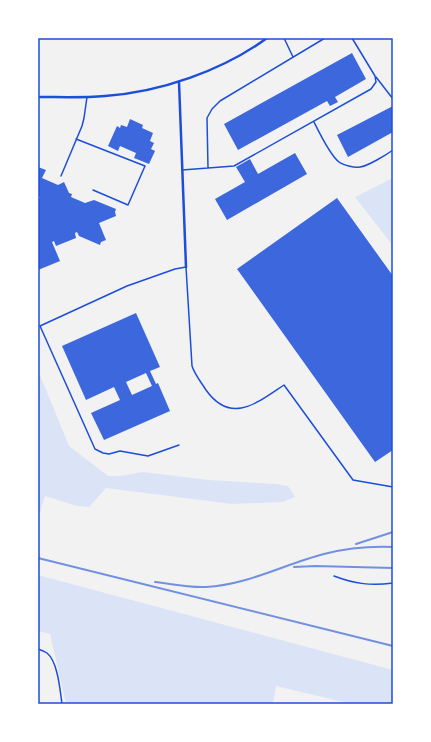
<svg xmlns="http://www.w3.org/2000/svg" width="431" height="742" font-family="Ubuntu,sans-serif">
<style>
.green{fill:#dbe4f7}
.building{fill:#3d67dc;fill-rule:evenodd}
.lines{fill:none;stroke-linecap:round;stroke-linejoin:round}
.service{stroke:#1d4ed8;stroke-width:1.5}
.minor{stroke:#1d4ed8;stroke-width:2.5}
.rail{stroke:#7290e2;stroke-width:2}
.neatline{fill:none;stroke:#1d4ed8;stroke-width:1.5}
</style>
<rect width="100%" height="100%" fill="#f2f2f2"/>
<path class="green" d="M 393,178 L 393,246 L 355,197 Z
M 38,370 L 69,446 L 108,476 L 120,476 L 143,472 L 209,480 L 276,484 L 288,486 L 295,497 L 283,502 L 232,504 L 106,488 L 89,507 L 77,506 L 45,496 L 38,519 Z
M 38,575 L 393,670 L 393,704 L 352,704 L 276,686 L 273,704 L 66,704 L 50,634 L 38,631 Z"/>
<path class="building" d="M 352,53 L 366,79 L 335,97 L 338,102 L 330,106 L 327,101 L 238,150 L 224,124 Z
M 393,106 L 393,132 L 348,157 L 337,135 Z
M 130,119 L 143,125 L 142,128 L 153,133 L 150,141 L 154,143 L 151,149 L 155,151 L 149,164 L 134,158 L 136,153 L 120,146 L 118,151 L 108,146 L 117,126 L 120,128 L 121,125 L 127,127 Z
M 295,153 L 307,174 L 227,220 L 215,199 L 245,182 L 236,167 L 250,159 L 258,174 Z
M 38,167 L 46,170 L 42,178 L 58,185 L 64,182 L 69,193 L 72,194 L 71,197 L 85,203 L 94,200 L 116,209 L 115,212 L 116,216 L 99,223 L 106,240 L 101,242 L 100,245 L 79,236 L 77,232 L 75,233 L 76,238 L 56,246 L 54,241 L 52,242 L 60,261 L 38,270 L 38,202 L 40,197 L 38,196 Z
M 337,198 L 393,276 L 393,450 L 375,462 L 237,269 Z
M 136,313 L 160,367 L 150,371 L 156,384 L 158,383 L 170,411 L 104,440 L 91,413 L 120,400 L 114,387 L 86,400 L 62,346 ZM 146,373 L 152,386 L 132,395 L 126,382 Z"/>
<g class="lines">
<path class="service" d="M 284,38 L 293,57
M 376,77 L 393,99
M 314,122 C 319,132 330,155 339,162 C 343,165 354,168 360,167 C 368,166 386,155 393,150
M 76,139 L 145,166 L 128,205 L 93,190
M 208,168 L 207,118 L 212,109 L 220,101 L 325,38
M 182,170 L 234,166 L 371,89 L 376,82 L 375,76 L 352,38
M 61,176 L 82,126 L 84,118 L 87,97
M 179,445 L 148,456 L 120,451 L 109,454 L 103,453 L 95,449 L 40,326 L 127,286 L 175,269 L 186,267 L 192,366 C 195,375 201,382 206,390 C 231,425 257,403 284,385 L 353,480 L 393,487
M 334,576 C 355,584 371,586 393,583
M 38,649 C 41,650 44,651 47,653 C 58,662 60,690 62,704"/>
<path class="minor" d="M 179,82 L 186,267
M 38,97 C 60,97 83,98 105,96 C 160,92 222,71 267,38"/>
<path class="rail" d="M 356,544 L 393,532
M 38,558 L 393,646
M 294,567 L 315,566 L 393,568
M 155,582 C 172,584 189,588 206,587 C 247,585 285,564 324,554 C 347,548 369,546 393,547"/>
</g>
<rect width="431" height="742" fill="none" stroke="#ffffff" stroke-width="78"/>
<rect x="39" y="39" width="353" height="664" class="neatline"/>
</svg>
